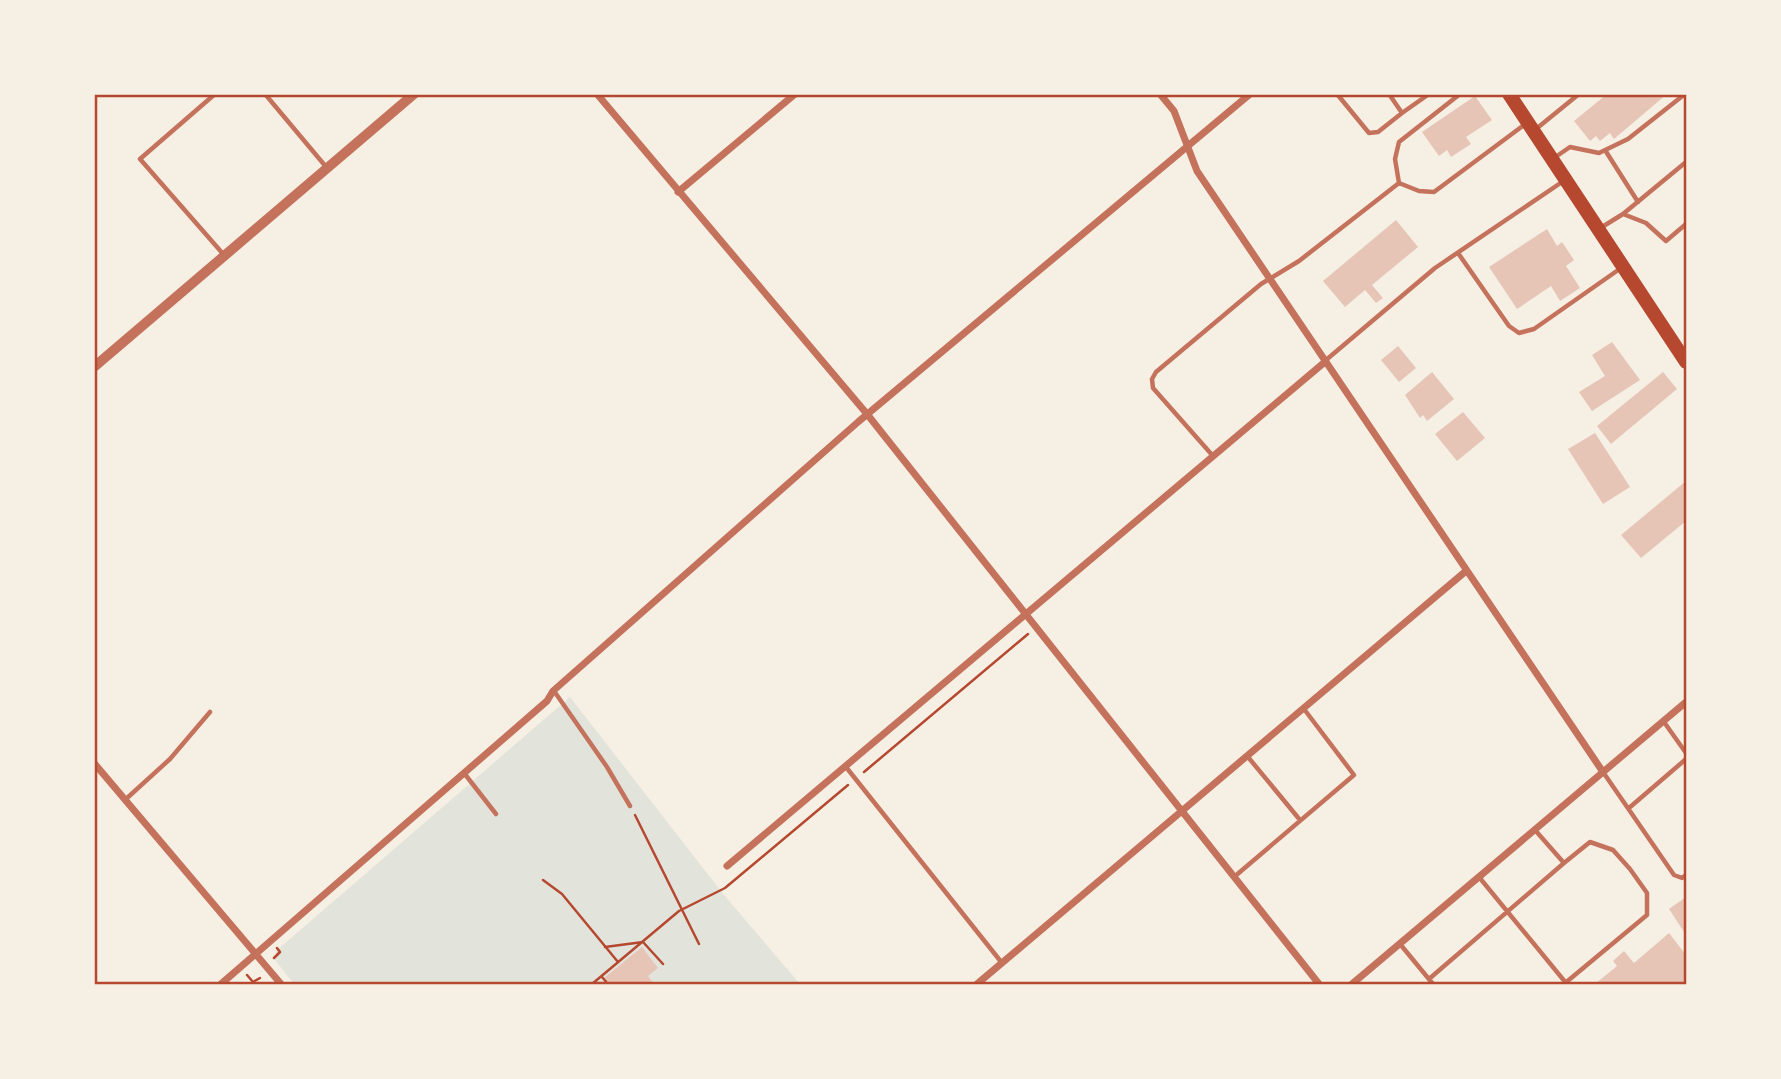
<svg xmlns="http://www.w3.org/2000/svg" width="1781" height="1079" font-family="'Noto Sans',sans-serif">
<style>
.green{fill:#e2e4dc}
.building{fill:#e6c5b7}
.lines{fill:none;stroke-linecap:round;stroke-linejoin:round}
.path{stroke:#b5482f;stroke-width:2.5}
.service{stroke:#c5725c;stroke-width:4.5}
.minor{stroke:#c5725c;stroke-width:7}
.tertiary{stroke:#c5725c;stroke-width:10}
.primary{stroke:#b5482f;stroke-width:14}
.neatline{fill:none;stroke:#b5482f;stroke-width:2.5}
</style>
<rect width="100%" height="100%" fill="#f6efe4"/>
<path class="green" d="M 570,697 L 724,895 L 800,984 L 294,984 L 275,960 L 276,951 Z"/>
<path class="building" d="M 1607,94 L 1667,94 L 1614,139 L 1610,133 L 1600,141 L 1596,136 L 1590,141 L 1574,121 Z
M 1475,96 L 1492,120 L 1466,137 L 1471,144 L 1451,157 L 1447,150 L 1439,156 L 1422,132 Z
M 1396,220 L 1418,247 L 1372,285 L 1383,298 L 1376,303 L 1365,290 L 1345,307 L 1323,281 Z
M 1547,229 L 1557,246 L 1562,242 L 1574,260 L 1566,266 L 1580,288 L 1560,301 L 1551,286 L 1517,309 L 1489,267 Z
M 1612,342 L 1640,380 L 1592,411 L 1579,392 L 1605,376 L 1592,355 Z
M 1398,346 L 1416,368 L 1399,382 L 1381,360 Z
M 1432,372 L 1454,399 L 1427,421 L 1423,415 L 1420,418 L 1405,395 Z
M 1663,372 L 1677,389 L 1611,444 L 1597,426 Z
M 1463,412 L 1485,438 L 1457,461 L 1435,434 Z
M 1595,433 L 1630,487 L 1603,504 L 1568,449 Z
M 1686,481 L 1686,521 L 1641,558 L 1621,535 Z
M 1686,897 L 1686,935 L 1669,909 Z
M 1669,933 L 1686,955 L 1686,984 L 1595,984 L 1617,966 L 1613,961 L 1624,951 L 1634,963 Z
M 642,947 L 658,968 L 648,976 L 653,983 L 610,984 L 604,978 Z"/>
<g class="lines">
<path class="path" d="M 864,772 L 1028,634
M 635,815 L 699,944
M 543,880 L 562,894 L 618,962
M 605,947 L 643,942 L 663,964
M 274,958 L 280,952 L 277,948
M 247,975 L 253,982 L 260,978
M 602,977 L 608,984
M 592,984 L 679,911 L 725,888 L 848,785"/>
<path class="service" d="M 215,94 L 140,159 L 224,255
M 265,94 L 327,168
M 1337,94 L 1369,133 L 1378,132 L 1402,113
M 1389,94 L 1402,113 L 1429,94
M 1536,129 L 1579,94
M 1605,150 L 1638,202
M 1554,158 L 1570,147 L 1599,153 L 1628,139 L 1685,94
M 1399,183 L 1395,159 L 1399,142 L 1460,94
M 1623,214 L 1646,223 L 1666,241 L 1686,224
M 1602,227 L 1623,214 L 1686,162
M 1458,253 L 1509,326 L 1519,333 L 1534,329 L 1621,268
M 1326,360 L 1435,268 L 1565,180
M 1213,456 L 1153,388 L 1152,379 L 1156,372 L 1261,284 L 1299,261 L 1399,183 L 1419,191 L 1434,192 L 1524,125
M 554,691 L 607,767 L 630,806
M 1664,722 L 1686,753
M 1248,757 L 1300,820
M 846,767 L 1002,963
M 1603,772 L 1674,875 L 1682,878 L 1686,875
M 464,773 L 496,814
M 126,799 L 170,759 L 210,712
M 1629,808 L 1686,759
M 1535,830 L 1564,863 L 1590,842 L 1613,850 L 1630,869 L 1647,893 L 1647,915 L 1564,984
M 1234,877 L 1354,775 L 1304,709
M 1479,877 L 1566,983
M 1400,944 L 1433,984
M 1429,979 L 1564,863"/>
<path class="minor" d="M 597,94 L 867,414 L 1319,984
M 1160,94 L 1174,111 L 1197,171 L 1603,772
M 678,192 L 795,94
M 94,763 L 281,984
M 727,866 L 1326,361
M 221,984 L 547,701 L 553,691 L 858,422 L 1250,94
M 977,984 L 1466,571
M 1352,984 L 1686,702"/>
<path class="tertiary" d="M 94,367 L 414,94"/>
<path class="primary" d="M 1509,94 L 1686,362"/>
</g>
<rect width="1781" height="1079" fill="none" stroke="#f6efe4" stroke-width="192"/>
<rect x="96" y="96" width="1589" height="887" class="neatline"/>
</svg>
